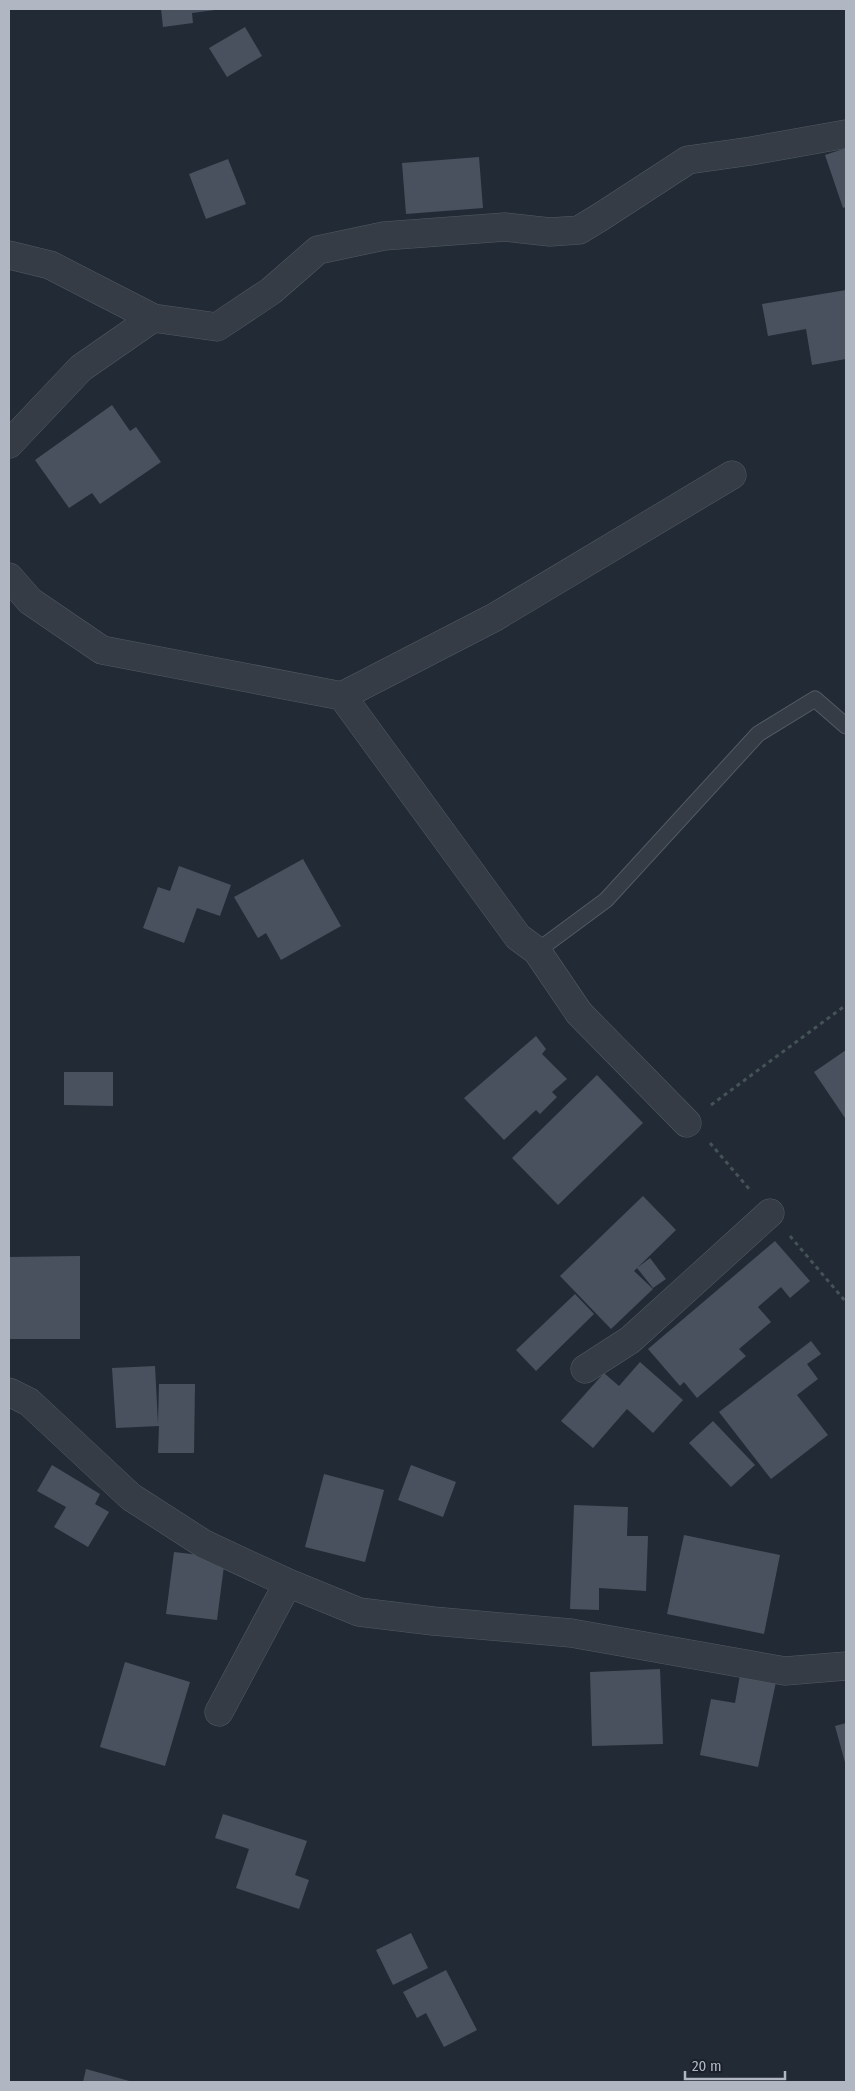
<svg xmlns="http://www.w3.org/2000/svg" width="855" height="2091" font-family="'Fira Sans Condensed',sans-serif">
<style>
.building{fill:#49515f}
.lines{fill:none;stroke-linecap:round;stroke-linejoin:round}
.lane-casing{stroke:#535a63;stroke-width:17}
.street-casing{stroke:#535a63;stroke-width:29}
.path{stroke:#445356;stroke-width:3;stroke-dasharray:4 4;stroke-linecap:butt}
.lane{stroke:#353c46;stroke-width:15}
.street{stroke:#353c46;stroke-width:28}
</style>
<rect width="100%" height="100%" fill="#222a35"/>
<path class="building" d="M 161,9 L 215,9 L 215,10 L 192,13 L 193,23 L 163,27 Z
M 245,27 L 262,56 L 227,77 L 209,48 Z
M 846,148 L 846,207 L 843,208 L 825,155 Z
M 479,157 L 483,208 L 406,214 L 402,163 Z
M 228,159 L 246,204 L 206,219 L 189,174 Z
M 846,290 L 846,359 L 812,365 L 806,329 L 768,336 L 762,304 Z
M 112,405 L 130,431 L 136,427 L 161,462 L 100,504 L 92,493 L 69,508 L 35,460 Z
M 303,859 L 341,926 L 281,960 L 266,933 L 258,938 L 234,897 Z
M 179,866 L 231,885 L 220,916 L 197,908 L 184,943 L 143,928 L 158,887 L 170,891 Z
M 536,1036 L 546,1049 L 542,1054 L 567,1079 L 552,1092 L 557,1097 L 540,1114 L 536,1110 L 504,1140 L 464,1098 Z
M 846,1050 L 846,1117 L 845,1118 L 814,1072 Z
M 64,1072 L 113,1072 L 113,1106 L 64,1105 Z
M 597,1075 L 643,1123 L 558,1205 L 512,1158 Z
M 643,1196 L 676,1230 L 634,1271 L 653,1289 L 611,1329 L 560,1276 Z
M 775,1241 L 810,1281 L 790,1298 L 781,1287 L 758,1307 L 771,1322 L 739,1349 L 746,1356 L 697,1398 L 684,1382 L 680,1386 L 648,1349 Z
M 80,1256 L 80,1339 L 9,1339 L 9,1257 Z
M 650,1258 L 666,1279 L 653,1288 L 637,1268 Z
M 575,1294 L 594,1314 L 536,1371 L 516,1350 Z
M 811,1341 L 821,1354 L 807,1364 L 818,1379 L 797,1395 L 828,1435 L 771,1479 L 719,1412 Z
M 640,1362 L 683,1400 L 653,1433 L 627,1409 L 593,1448 L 561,1421 L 604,1373 L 619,1386 Z
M 155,1366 L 158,1424 L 159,1384 L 195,1384 L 194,1453 L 158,1453 L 159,1426 L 116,1428 L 112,1368 Z
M 713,1421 L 755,1465 L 731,1487 L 689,1443 Z
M 52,1465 L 100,1494 L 95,1504 L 109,1512 L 88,1547 L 54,1527 L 66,1507 L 37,1491 Z
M 411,1465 L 456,1482 L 443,1517 L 398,1500 Z
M 324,1474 L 384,1490 L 365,1562 L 305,1547 Z
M 574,1505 L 628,1507 L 627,1536 L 648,1536 L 646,1591 L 599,1588 L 599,1610 L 570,1609 Z
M 684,1535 L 780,1555 L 764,1634 L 667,1614 Z
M 174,1552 L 225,1558 L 217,1620 L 166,1614 Z
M 125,1662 L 190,1682 L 165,1766 L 100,1747 Z
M 660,1669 L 663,1744 L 592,1746 L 590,1672 Z
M 740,1675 L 776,1682 L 758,1767 L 700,1755 L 711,1699 L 735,1703 Z
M 846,1723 L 846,1766 L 835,1726 Z
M 223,1814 L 307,1841 L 295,1875 L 309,1880 L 299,1909 L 236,1888 L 249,1849 L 215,1838 Z
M 411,1933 L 428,1968 L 393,1985 L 376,1950 Z
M 446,1970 L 477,2030 L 444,2047 L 426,2013 L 417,2018 L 403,1992 Z
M 86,2069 L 133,2082 L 83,2082 Z"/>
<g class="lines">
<g class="lane-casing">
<path id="lane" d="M 537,951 L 606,900 L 758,734 L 815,699 L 846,726"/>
</g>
<g class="street-casing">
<path id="street" d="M 9,255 L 50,265 L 153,318 L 217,327 L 271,291 L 318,250 L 384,236 L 505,227 L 550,232 L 579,230 L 602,216 L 688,160 L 751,151 L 846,134
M 9,444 L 81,368 L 153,318
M 9,577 L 30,601 L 102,650 L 342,696 L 495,617 L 732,475
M 342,696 L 518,937 L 537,951 L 579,1013 L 687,1123
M 585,1369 L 630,1340 L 770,1213
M 9,1392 L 29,1402 L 131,1497 L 204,1544 L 288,1583 L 359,1612 L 433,1621 L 571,1633 L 785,1671 L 846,1666
M 219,1712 L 288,1583"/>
</g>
<path class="path" d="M 711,1105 L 846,1005
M 710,1143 L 750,1190
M 790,1236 L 846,1302"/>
<use href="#lane" class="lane"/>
<use href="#street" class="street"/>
</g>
<rect width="855" height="2091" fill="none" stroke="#b0b7c2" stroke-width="20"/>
<path d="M685 2071v8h100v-8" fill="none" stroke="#b0b7c2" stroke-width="2.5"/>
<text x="692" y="2071" font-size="15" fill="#b0b7c2" stroke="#1b212a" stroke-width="4" paint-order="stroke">20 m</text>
</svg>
